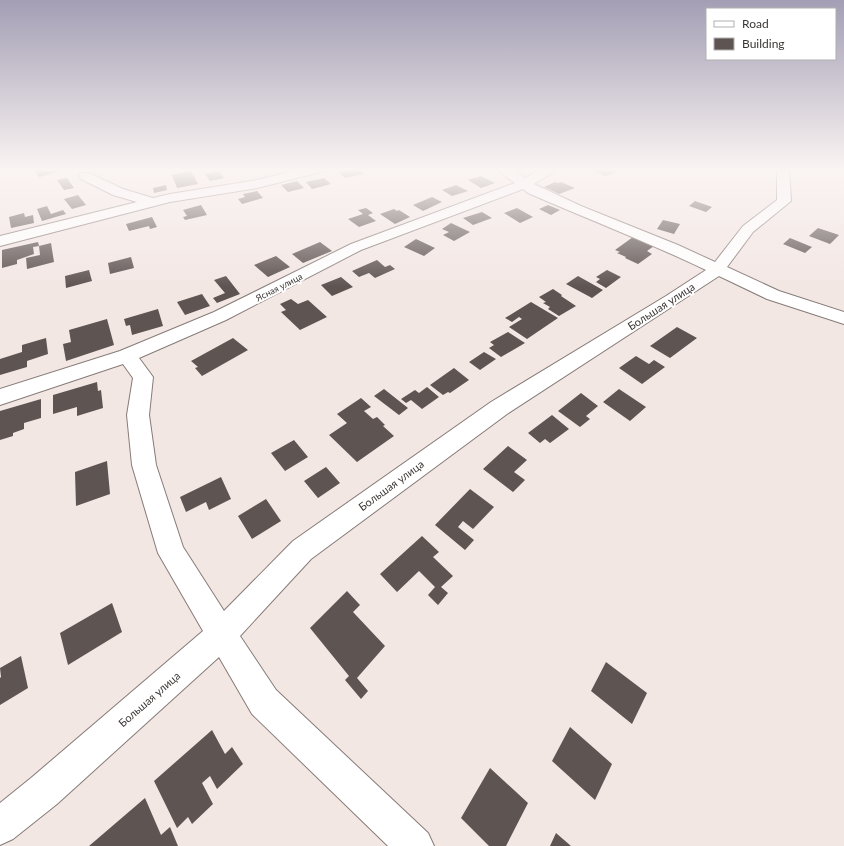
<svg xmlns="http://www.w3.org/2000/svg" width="844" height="846" font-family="Lato,sans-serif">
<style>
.building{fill:#5e5452}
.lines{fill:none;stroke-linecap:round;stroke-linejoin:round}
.minor-casing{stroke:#867b78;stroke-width:2}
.minor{fill:#fff;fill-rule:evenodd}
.labels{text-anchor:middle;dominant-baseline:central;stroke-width:4;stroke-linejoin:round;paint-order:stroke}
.far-street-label{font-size:9px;fill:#3a3634;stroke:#fff}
.street-label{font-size:11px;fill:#3a3634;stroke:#fff}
</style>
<rect width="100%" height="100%" fill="#f3e7e4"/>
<path class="building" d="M 47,168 L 55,168 L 58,172 L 39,177 L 35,171 Z
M 249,168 L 266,168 L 266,169 L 254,172 Z
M 352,168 L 357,168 L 363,174 L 345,178 L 339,172 Z
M 591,168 L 612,168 L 617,170 L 614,171 L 617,172 L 605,176 L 590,169 Z
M 191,171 L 198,184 L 177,188 L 172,175 Z
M 219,171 L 224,178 L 210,181 L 205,174 Z
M 481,176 L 495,183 L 481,188 L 468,180 Z
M 67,178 L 74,188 L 64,190 L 57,180 Z
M 324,178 L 331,184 L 312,189 L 306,182 Z
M 297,181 L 304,188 L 288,192 L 281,185 Z
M 555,182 L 558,183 L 561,182 L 575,188 L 559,194 L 544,187 Z
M 166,185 L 167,190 L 154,193 L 153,188 Z
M 456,185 L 468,191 L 452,196 L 442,190 Z
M 257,191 L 263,198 L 242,204 L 238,199 L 245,197 L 243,194 Z
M 78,195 L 86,205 L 72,209 L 64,199 Z
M 432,197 L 442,202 L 423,211 L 413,205 Z
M 695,201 L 712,207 L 706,212 L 689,206 Z
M 201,205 L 207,215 L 185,220 L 183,217 L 187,216 L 183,210 Z
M 548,205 L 560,210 L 551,215 L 539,209 Z
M 47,206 L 51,214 L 63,210 L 66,214 L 42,221 L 37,209 Z
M 366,208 L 373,213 L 368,215 L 376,221 L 359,227 L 348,219 L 363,214 L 358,210 Z
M 517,208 L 533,217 L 520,223 L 504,213 Z
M 394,209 L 397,211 L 399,210 L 410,217 L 395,224 L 380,214 Z
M 482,212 L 492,218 L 473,225 L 463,218 Z
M 24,213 L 25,217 L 33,215 L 34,223 L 11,228 L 9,217 Z
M 152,217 L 157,227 L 150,229 L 149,226 L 129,231 L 126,224 Z
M 663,220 L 680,224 L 674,234 L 657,229 Z
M 451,223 L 470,232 L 454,241 L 443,235 L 449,232 L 442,229 Z
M 818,228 L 839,235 L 830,244 L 809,236 Z
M 633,237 L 654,246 L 647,251 L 652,254 L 638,264 L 625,258 L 626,257 L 617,253 L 620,252 L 615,250 Z
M 790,238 L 812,247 L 805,253 L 783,244 Z
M 416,239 L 435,248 L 424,256 L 404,247 Z
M 38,242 L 39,246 L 33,247 L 34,254 L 17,260 L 17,264 L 2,268 L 2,250 Z
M 320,242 L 332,251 L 303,263 L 292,254 Z
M 51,243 L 54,262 L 27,269 L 26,258 L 40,255 L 39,246 Z
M 276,256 L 290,267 L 268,277 L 254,265 Z
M 131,257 L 134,268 L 110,274 L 108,263 Z
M 377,260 L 385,267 L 390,265 L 395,269 L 375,278 L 369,273 L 359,277 L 352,271 Z
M 89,270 L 92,281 L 66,288 L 65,276 Z
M 607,270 L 621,277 L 606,288 L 596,282 L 600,279 L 596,277 Z
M 226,276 L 240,294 L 217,303 L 213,298 L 225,293 L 214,280 Z
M 578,276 L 603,290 L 592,298 L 566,284 Z
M 341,277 L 353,287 L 332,296 L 321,285 Z
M 553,289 L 562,295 L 561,296 L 576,306 L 559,316 L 548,309 L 550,307 L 543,303 L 546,302 L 539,297 Z
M 202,294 L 210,306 L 185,315 L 177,302 Z
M 291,299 L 298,304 L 308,300 L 327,317 L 300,330 L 281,312 L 286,310 L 280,304 Z
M 531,302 L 558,318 L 527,339 L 509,327 L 522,319 L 519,317 L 512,322 L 505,318 Z
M 158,309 L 163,326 L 132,335 L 130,325 L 126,326 L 124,319 Z
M 107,319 L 114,345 L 66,361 L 63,344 L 71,342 L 69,330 Z
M 677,327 L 697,338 L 670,358 L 650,346 Z
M 508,332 L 525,343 L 501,357 L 489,348 L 494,345 L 490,342 Z
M 46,338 L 48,354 L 27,361 L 27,367 L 0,375 L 0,359 L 22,352 L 22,345 Z
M 233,338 L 248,350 L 202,376 L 195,368 L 198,367 L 191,361 Z
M 484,352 L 496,359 L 480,370 L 469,362 Z
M 636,356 L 649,364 L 654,360 L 665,367 L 642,384 L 619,368 Z
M 454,368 L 469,380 L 450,393 L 448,392 L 443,395 L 430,385 Z
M 97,382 L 98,391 L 101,390 L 103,408 L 77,416 L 77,407 L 53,414 L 53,395 Z
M 427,387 L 439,397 L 422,409 L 411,400 L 406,403 L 401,399 L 415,390 L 419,393 Z
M 384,389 L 408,408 L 399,415 L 374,396 Z
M 619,389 L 646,407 L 630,421 L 603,402 Z
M 581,393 L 598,406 L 586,416 L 590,419 L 580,427 L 558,411 Z
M 361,398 L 371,407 L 364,411 L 373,419 L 377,417 L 385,425 L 383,426 L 394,436 L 357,462 L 329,435 L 347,423 L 337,414 Z
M 41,399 L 41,418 L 24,423 L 24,429 L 13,433 L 13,436 L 0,440 L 0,411 Z
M 552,415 L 569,429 L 550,443 L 545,439 L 540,443 L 528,433 Z
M 294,440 L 308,457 L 285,471 L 271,453 Z
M 508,446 L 527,460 L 514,472 L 525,480 L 513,492 L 483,469 Z
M 107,461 L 110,494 L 76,506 L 75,472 Z
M 326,467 L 340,483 L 318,498 L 304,481 Z
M 221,477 L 231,499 L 209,510 L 206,502 L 186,512 L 180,497 Z
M 470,489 L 494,507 L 473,529 L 463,521 L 458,527 L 474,540 L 465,550 L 435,525 Z
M 266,499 L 281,521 L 252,539 L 238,516 Z
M 422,536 L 439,552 L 433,557 L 453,576 L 441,587 L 448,593 L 438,605 L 428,595 L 435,587 L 419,571 L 397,592 L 380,574 Z
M 347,591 L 360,605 L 353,612 L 385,646 L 357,678 L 368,691 L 361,699 L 345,680 L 349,676 L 310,628 Z
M 112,603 L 122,632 L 68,665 L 60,633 Z
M 21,656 L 28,688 L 0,705 L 0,678 L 1,677 L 0,668 Z
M 606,662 L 647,693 L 632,724 L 591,691 Z
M 570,727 L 612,764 L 595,800 L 552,761 Z
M 212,730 L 225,754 L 232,747 L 243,764 L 217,789 L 210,776 L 202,783 L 213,804 L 192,824 L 188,817 L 177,828 L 154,781 Z
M 490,768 L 528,803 L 506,846 L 489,846 L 461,818 Z
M 145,798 L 161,835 L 170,827 L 178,846 L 89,846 Z
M 556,833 L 571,846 L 550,846 Z"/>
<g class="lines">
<g class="minor-casing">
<path id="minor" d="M 305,168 L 327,168 L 325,171 L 257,188 L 170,202 L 0,246 L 0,236 L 137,202 L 113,195 L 81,179 L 79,176 L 81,173 L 89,173 L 123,189 L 153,198 L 170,194 L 257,180 Z
M 495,168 L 511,168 L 525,178 L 544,168 L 560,168 L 534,184 L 581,206 L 678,245 L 715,262 L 743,226 L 777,200 L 777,168 L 789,168 L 791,201 L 753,232 L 727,267 L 779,291 L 844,312 L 844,324 L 767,299 L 719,276 L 507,414 L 311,559 L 240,636 L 276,690 L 428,833 L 434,846 L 388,846 L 252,714 L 219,657 L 57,804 L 13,839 L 0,845 L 0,803 L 31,778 L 203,631 L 158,553 L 132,465 L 127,415 L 133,378 L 123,364 L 0,405 L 0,389 L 120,351 L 214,312 L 351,244 L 515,183 ZM 523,189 L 528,193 C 587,219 648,242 706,270 L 666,296 L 491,402 L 293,541 L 224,611 L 183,547 L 156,465 L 149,415 L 153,377 L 139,358 L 226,320 L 361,250 Z"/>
</g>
<use href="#minor" class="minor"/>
</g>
<linearGradient id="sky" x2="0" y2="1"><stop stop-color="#a39eb4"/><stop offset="0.59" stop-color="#faf4f3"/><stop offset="1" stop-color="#faf4f3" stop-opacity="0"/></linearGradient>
<rect width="844" height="287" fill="url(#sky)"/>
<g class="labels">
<g class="far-street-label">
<text transform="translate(279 287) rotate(-27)">Ясная улица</text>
</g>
<g class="street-label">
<text transform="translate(661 306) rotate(-33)">Большая улица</text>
<text transform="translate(391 485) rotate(-36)">Большая улица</text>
<text transform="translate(149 699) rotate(-41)">Большая улица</text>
</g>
</g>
<rect x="706" y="8" width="130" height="52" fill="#ffffff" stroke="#b0afae"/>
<rect x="714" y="21" width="20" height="6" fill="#ffffff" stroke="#b0afae"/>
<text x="742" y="28" font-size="12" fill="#3a3634">Road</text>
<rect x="714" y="38" width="20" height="12" fill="#5e5452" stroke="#b0afae"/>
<text x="742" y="48" font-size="12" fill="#3a3634">Building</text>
</svg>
